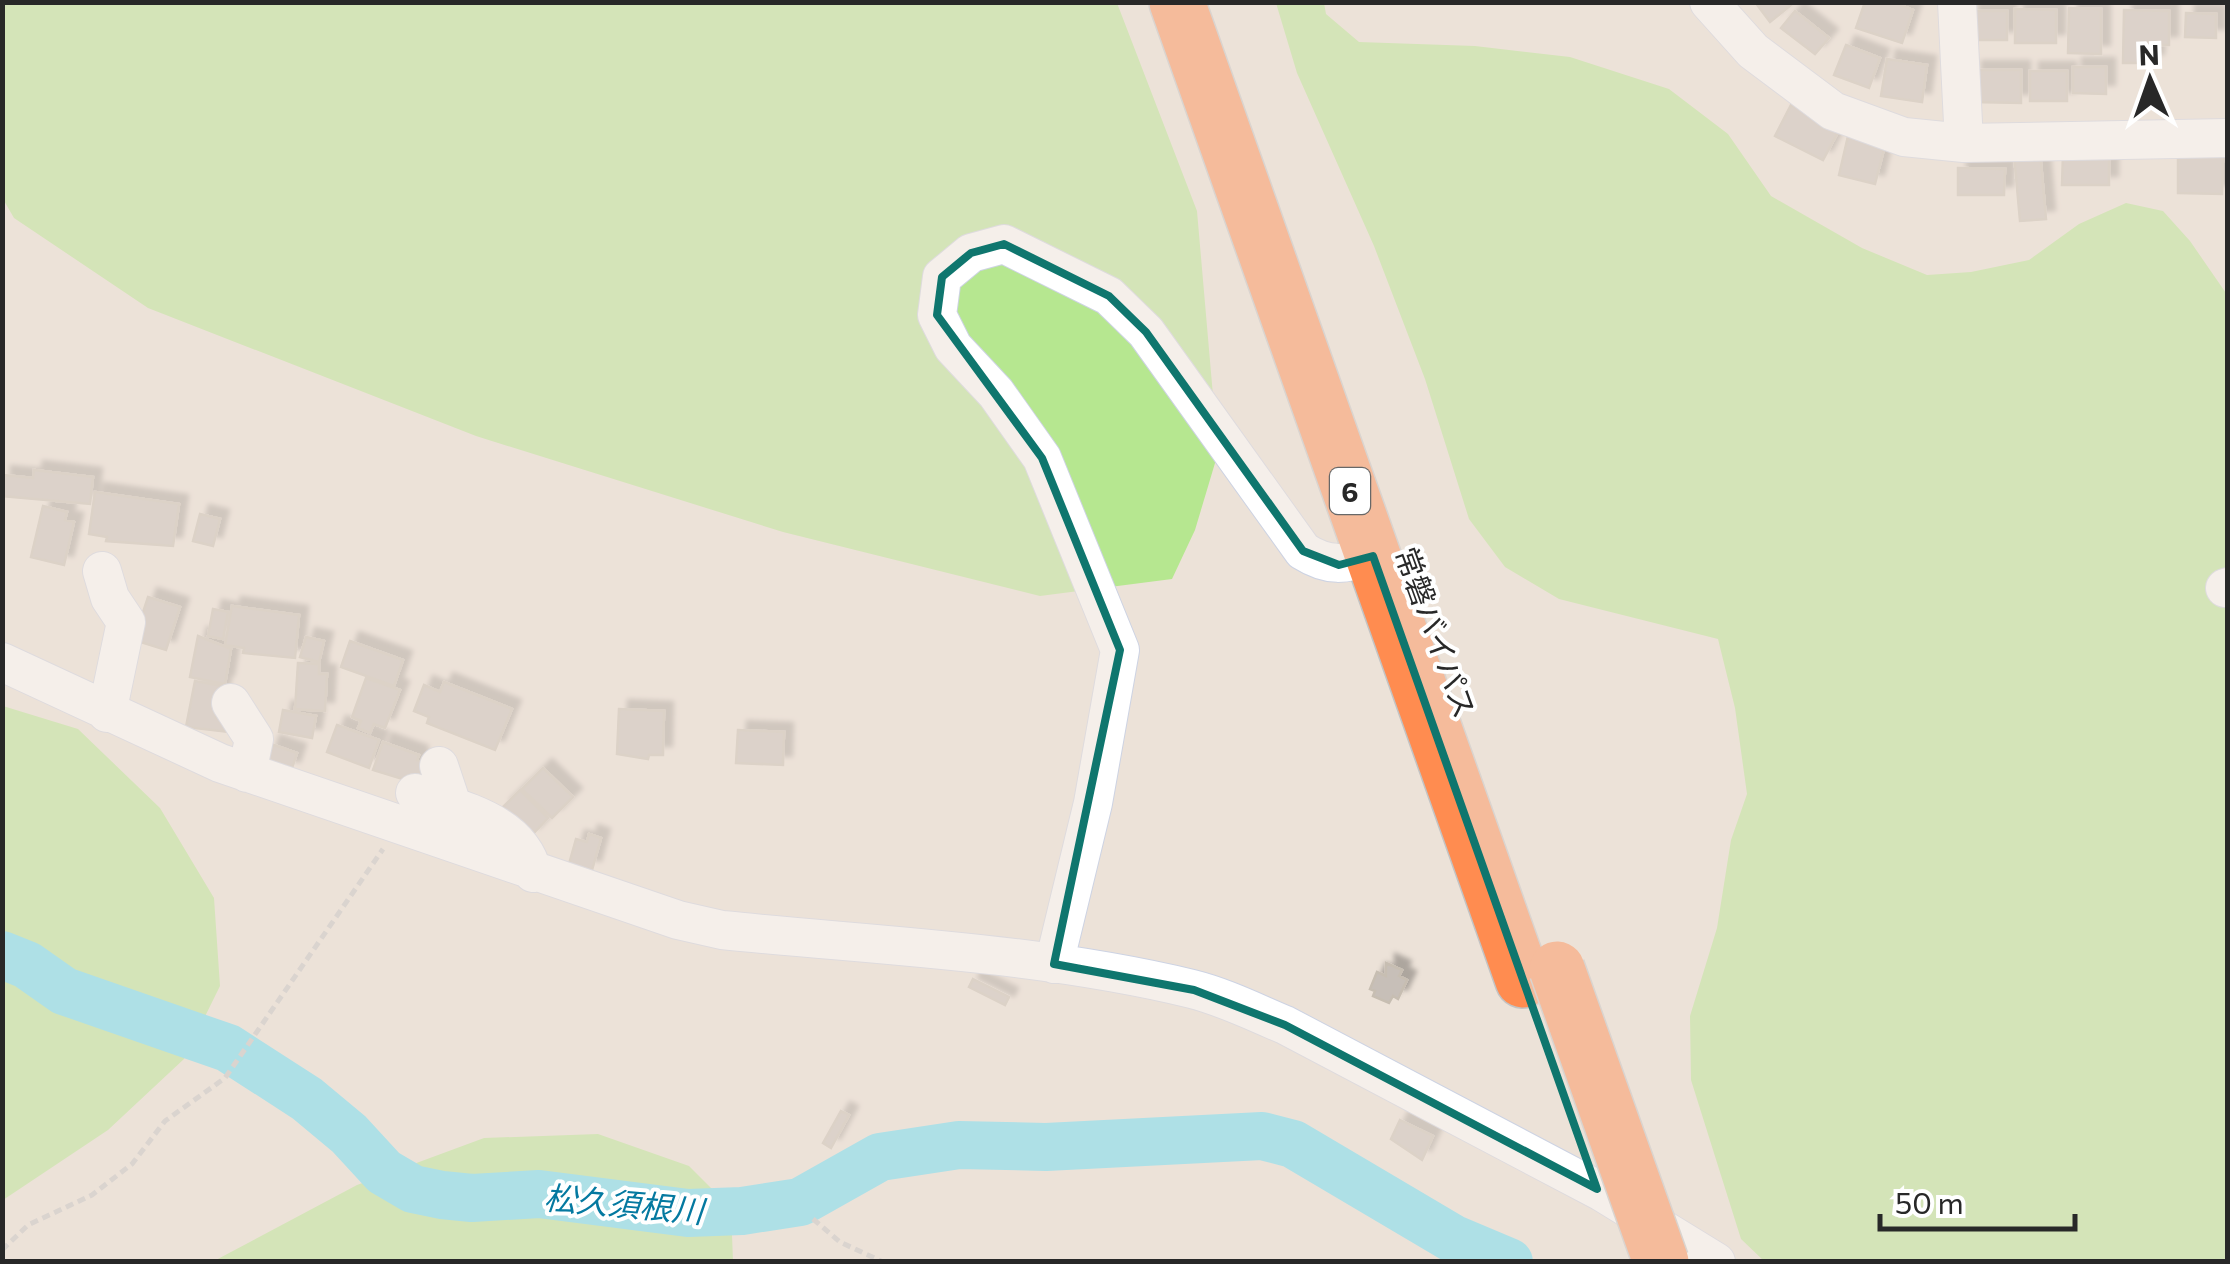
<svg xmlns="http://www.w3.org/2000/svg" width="2230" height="1264" font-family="Commissioner,'Noto Sans JP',sans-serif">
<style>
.green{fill:#b6e790}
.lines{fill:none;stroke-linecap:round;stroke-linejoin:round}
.river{stroke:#62ddf7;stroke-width:48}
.building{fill:#c7bfb8;stroke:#c7beb2;stroke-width:2.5;filter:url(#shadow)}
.minor-casing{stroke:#cdd3e3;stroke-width:40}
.highway-casing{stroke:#c3c3c3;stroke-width:58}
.path{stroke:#c3c3c3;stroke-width:5;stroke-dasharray:8 5;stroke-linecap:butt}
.minor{stroke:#fff;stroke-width:38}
.highway{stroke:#ff8c50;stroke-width:55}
.highway-bridge-casing{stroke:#c3c3c3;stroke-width:58;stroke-linecap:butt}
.highway-bridge{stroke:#ff8c50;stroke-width:55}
.marked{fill:none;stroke:#0f766e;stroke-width:8;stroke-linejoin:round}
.labels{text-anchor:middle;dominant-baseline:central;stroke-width:8;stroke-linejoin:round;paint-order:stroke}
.shield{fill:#fff;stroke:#686868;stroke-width:2.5}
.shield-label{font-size:28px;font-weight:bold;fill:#282828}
.street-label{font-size:30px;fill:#282828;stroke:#fff}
.water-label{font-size:32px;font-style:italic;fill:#0479a0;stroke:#fff}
</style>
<defs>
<filter id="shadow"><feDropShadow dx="9" dy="-9" stdDeviation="2.5" flood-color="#0004"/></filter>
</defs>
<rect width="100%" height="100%" fill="#ece2d8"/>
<path class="green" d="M 2,3 L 1117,3 L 1197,211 L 1218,453 L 1195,530 L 1172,579 L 1040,596 L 783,532 L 476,436 L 148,308 L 14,218 L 3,199 Z
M 1276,3 L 1324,3 L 1326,14 L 1359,42 L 1475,46 L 1570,57 L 1669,89 L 1728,134 L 1771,196 L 1862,248 L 1927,275 L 1971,272 L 2029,260 L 2079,224 L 2126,203 L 2163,211 L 2190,241 L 2228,296 L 2227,1261 L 1765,1262 L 1741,1239 L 1691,1080 L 1690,1016 L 1717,928 L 1731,840 L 1747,794 L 1735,708 L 1718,639 L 1559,599 L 1505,567 L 1469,519 L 1425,379 L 1374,246 L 1297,73 Z
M 3,706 L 78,729 L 160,808 L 214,898 L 220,986 L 184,1059 L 108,1130 L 3,1200 Z
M 598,1134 L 689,1166 L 731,1208 L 733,1261 L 214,1261 L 357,1185 L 484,1138 Z"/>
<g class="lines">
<path class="river" d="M 2,955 L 27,965 L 64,991 L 228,1048 L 307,1099 L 349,1134 L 384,1172 L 413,1189 L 442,1195 L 472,1198 L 539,1194 L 688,1213 L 742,1211 L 800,1202 L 880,1157 L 959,1145 L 1046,1147 L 1262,1136 L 1293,1144 L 1452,1238 L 1509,1262"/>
</g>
<path class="building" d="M 1755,2 L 1789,2 L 1791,5 L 1770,22 Z
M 1865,2 L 1893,2 L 1913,10 L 1902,43 L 1856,28 Z
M 2069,8 L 2101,9 L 2101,54 L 2068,53 Z
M 2015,9 L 2056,10 L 2056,43 L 2015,43 Z
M 2124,10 L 2169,11 L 2169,45 L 2156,45 L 2155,63 L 2123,63 Z
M 1795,11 L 1829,38 L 1815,54 L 1781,28 Z
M 1970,11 L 2007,11 L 2007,40 L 1970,40 Z
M 2186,13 L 2216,14 L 2216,38 L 2185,37 Z
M 1846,45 L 1880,58 L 1869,88 L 1834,75 Z
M 1887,59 L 1927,65 L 1922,102 L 1881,96 Z
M 2073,67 L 2106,67 L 2106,94 L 2073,93 Z
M 1973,70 L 2021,70 L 2021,103 L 1973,102 Z
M 2030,71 L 2067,71 L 2067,101 L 2030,101 Z
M 1791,105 L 1839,130 L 1823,160 L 1775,136 Z
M 1848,136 L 1885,145 L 1875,184 L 1839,175 Z
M 2040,152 L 2046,219 L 2020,221 L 2014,154 Z
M 2063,154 L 2109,154 L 2109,185 L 2062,185 Z
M 2178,154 L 2223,154 L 2222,194 L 2178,193 Z
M 1958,168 L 2005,169 L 2004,195 L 1958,195 Z
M 34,470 L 93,477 L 90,504 L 2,496 L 2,475 L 33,478 Z
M 95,492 L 179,504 L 173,546 L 106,541 L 107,537 L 89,534 Z
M 43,506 L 67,512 L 65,520 L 74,522 L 64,565 L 31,557 Z
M 200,514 L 220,519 L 213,546 L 193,541 Z
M 148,597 L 180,607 L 166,650 L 134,640 Z
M 232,606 L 299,615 L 295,658 L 243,653 L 244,648 L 225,645 Z
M 213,609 L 228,612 L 223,639 L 208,636 Z
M 198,636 L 231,649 L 225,684 L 190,677 Z
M 306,637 L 324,641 L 319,662 L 300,657 Z
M 350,641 L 403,660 L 394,686 L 341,667 Z
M 298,663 L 319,664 L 319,674 L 327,674 L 325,711 L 295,709 Z
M 366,678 L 400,690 L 385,728 L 374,724 L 370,733 L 358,728 L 361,721 L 352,717 Z
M 195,681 L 222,686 L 216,717 L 230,717 L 230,732 L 186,727 Z
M 444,682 L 512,709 L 495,750 L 427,723 L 429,717 L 414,711 L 424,685 L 440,692 Z
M 619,709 L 664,711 L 663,755 L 649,755 L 648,759 L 617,754 Z
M 283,710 L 316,716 L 312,738 L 279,732 Z
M 337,725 L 379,740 L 369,768 L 327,752 Z
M 738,730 L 784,732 L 783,765 L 736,763 Z
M 383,742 L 419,755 L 417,760 L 429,764 L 422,785 L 373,770 Z
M 271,744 L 297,753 L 291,771 L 265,762 Z
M 543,768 L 573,797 L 552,818 L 522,789 Z
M 520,790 L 548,818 L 530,837 L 501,809 Z
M 589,834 L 601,838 L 592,870 L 569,864 L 576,839 L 587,842 Z
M 1386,963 L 1402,970 L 1399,976 L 1407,980 L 1398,999 L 1393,996 L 1389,1003 L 1373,996 L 1375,991 L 1370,989 L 1377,972 L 1386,976 Z
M 973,979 L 1009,997 L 1005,1005 L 969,987 Z
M 841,1111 L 849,1115 L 831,1148 L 823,1143 Z
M 1400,1120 L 1433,1136 L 1422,1160 L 1391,1139 Z"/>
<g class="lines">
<g class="minor-casing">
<path id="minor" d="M 1709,2 L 1753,51 L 1833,111 L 1904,137 L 1964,143 L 2228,138
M 1957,2 L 1964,143
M 102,571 L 110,598 L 126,622 L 107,713
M 2225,588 L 2228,587
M 2,662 L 220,763 L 678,920 L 722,930 C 878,946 1039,952 1192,989 C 1224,997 1254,1012 1285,1025 L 1602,1192 L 1716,1262
M 231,703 L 254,739 L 247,773
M 439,766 L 453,808
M 415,793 C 461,811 520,821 533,873
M 1054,964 L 1093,803 L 1120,650 L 1042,458 L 996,393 L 953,347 L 937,315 L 942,277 L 971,253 L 1004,244 L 1109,296 L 1146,332 L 1303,551 C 1330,568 1344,564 1373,556"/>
</g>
<g class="highway-casing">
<path id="highway" d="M 1177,2 L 1523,980"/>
</g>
<path class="path" d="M 813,1219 L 840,1242 L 883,1262
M 2,1250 L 28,1225 L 92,1195 L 132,1164 L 165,1121 L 225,1078 L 383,849"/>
<use href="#minor" class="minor"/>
<use href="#highway" class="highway"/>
<g class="highway-bridge-casing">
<path id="highway-bridge" d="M 1557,969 L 1661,1262"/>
</g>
<use href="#highway-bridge" class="highway-bridge"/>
</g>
<path d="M0 0H2230V1264H0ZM 1004,244 L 1109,296 L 1146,332 L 1303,551 L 1339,565 L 1373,556 L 1597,1189 L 1285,1025 L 1194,990 L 1054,964 L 1120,650 L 1042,458 L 937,315 L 942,277 L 971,253 Z" fill="#ece2d8" fill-opacity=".55" fill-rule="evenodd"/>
<path class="marked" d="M 1004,244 L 1109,296 L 1146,332 L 1303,551 L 1339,565 L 1373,556 L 1597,1189 L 1285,1025 L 1194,990 L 1054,964 L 1120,650 L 1042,458 L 937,315 L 942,277 L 971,253 Z"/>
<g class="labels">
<rect class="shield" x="1330" y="468" width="40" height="46" rx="8"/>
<g class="shield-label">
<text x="1350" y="491">6</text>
</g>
<g class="street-label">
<text transform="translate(1437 632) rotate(70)">常磐バイパス</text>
</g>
<g class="water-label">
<text transform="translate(624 1203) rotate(5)">松久須根川</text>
</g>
</g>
<rect width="2230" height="1264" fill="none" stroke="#282828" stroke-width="10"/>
<g transform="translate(2150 80) rotate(358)" stroke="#ffffff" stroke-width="8" paint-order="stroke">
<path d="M0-8L18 38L0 25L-18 38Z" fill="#282828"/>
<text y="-15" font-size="28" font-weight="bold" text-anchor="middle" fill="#282828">N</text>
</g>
<path d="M1880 1214v15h195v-15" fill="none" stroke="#282828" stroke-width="5"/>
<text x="1895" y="1214" font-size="30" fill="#282828" stroke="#ffffff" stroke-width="8" paint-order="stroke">50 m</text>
</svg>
